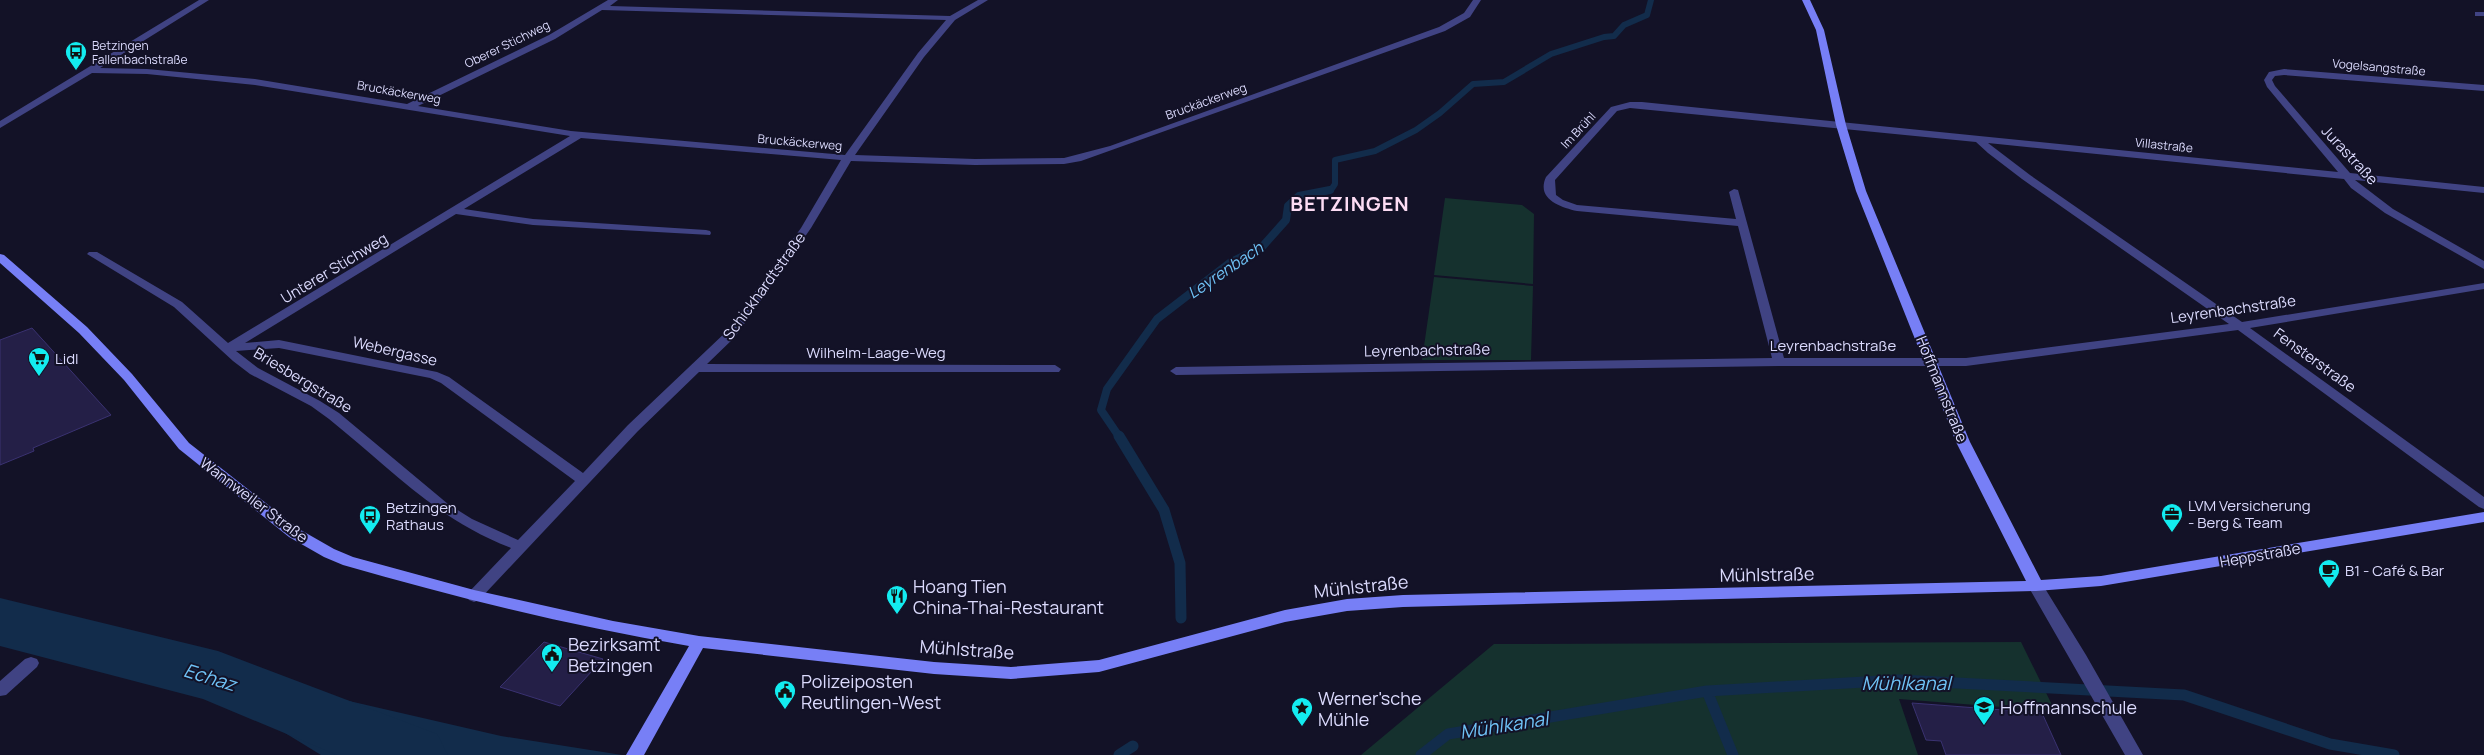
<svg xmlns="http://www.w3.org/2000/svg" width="2484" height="755" font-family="Manrope,sans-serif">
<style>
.green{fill:#15312e}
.water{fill:#122c4b}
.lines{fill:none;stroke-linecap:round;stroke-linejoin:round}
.stream-far2{stroke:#122c4b;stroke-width:6}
.stream-far1{stroke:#122c4b;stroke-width:8}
.stream{stroke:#122c4b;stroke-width:11}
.river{fill:#122c4b;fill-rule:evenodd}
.building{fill:#241f47;stroke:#3a3271}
.street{fill:#404383;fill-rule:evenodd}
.secondary{fill:#777ff6;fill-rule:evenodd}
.labels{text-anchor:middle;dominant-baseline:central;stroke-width:4;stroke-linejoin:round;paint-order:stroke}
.far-street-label{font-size:12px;fill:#dbdafd;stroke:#131227}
.far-poi-label{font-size:12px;fill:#dbdafd;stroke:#131227;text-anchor:start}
.street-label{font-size:15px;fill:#dbdafd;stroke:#131227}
.poi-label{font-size:15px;fill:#dbdafd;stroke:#131227;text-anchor:start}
.water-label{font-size:16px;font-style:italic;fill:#6fc2f6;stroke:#131227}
.near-street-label{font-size:18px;fill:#dbdafd;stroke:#131227}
.near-poi-label{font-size:18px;fill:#dbdafd;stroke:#131227;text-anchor:start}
.near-water-label{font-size:19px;font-style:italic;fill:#6fc2f6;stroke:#131227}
.district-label{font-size:20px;font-weight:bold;letter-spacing:1px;fill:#fddcf4;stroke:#131227}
</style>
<rect width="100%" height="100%" fill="#131227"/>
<path class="green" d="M 1445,198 L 1522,205 L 1534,214 L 1533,284 L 1434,275 Z
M 1434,277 L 1533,286 L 1531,360 L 1422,360 Z
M 2021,642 L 2055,711 L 1899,699 L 1918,755 L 1361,755 L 1494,644 Z"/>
<path class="water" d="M 308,696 L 336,698 L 501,736 L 622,755 L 321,755 L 277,728 L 269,710 L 279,701 Z"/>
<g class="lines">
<path class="stream-far2" d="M 1324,191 L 1331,190 L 1335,184 L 1335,160 L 1375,151 L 1416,130 L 1440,113 L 1473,84 L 1504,82 L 1551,54 L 1604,37 L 1614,36 L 1624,25 L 1647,15 L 1651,0"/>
<path class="stream-far1" d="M 1120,438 L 1101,410 L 1107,389 L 1157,319 L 1231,262 L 1262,247 L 1286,220 L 1288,206 L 1299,196 L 1330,190"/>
<path class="stream" d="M 1119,436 L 1164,510 L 1180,563 L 1181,618
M 1707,691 L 1733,755
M 1119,755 L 1133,746
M 1421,755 L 1448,734 L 1707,691 L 1899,680 L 2184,695 L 2330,744 L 2394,755"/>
<path class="river" d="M 0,598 L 218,651 L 437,734 L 448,755 L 337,755 L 203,699 L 0,646 Z"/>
</g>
<path class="building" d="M 32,328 L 111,415 L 33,448 L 34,451 L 0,465 L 0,340 Z
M 544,642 L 603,659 L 560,706 L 500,687 Z
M 1912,703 L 2042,713 L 2061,755 L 1946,755 L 1941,741 L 1926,740 Z"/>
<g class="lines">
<path class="street" d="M 199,0 L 209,0 L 100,68 L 147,69 L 255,79 L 407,104 L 549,35 L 608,0 L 618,0 L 610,6 L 950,16 L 978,0 L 988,0 L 955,20 L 924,57 L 855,155 L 975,159 L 1064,158 L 1110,146 L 1439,27 L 1464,13 L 1473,0 L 1481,0 L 1470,17 L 1445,31 L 1081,161 L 1064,164 L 975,165 L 851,161 L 811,228 L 735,337 L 707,364 L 1055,365 L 1061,369 L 1059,372 L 699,372 L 638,431 L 479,600 L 474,602 L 469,600 L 466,596 L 469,592 L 511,548 C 436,519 390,468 329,419 L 311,406 L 250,374 L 233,361 L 174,307 L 87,254 L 89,252 L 97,252 L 182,302 L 228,343 L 570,136 L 255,85 L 147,74 L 92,73 L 0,128 L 0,121 ZM 602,10 L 946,20 L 918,53 L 845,155 L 571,131 L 418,106 L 555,39 ZM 581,138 L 841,160 L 801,228 L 727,331 L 628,425 L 583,473 L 449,377 L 437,372 L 279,340 L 245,343 L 456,214 L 533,225 L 710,235 L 711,233 L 710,231 L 706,230 L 533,219 L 464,209 ZM 279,348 L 430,378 L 441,383 L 575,481 L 518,540 L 472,519 L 448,504 L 339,413 L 320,401 L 258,368 L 236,351 Z
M 2475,12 L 2484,12 L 2484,16 L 2475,16 Z
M 2284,69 L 2484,85 L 2484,91 L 2284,75 L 2275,76 L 2272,80 L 2275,86 L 2350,173 L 2484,187 L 2484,193 L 2355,180 L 2393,209 L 2484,261 L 2484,269 L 2385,213 L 2351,188 L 2344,179 L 1988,143 L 2030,175 L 2242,322 L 2484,283 L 2484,289 L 2250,328 L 2484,497 L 2484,509 L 2479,507 L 2238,330 L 1966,366 L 1779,366 L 1176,375 L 1170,371 L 1176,367 L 1772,358 L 1738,226 L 1577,211 C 1560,207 1536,199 1546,177 L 1611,107 L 1630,102 L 1642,102 L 2338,172 L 2267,87 L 2264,80 L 2269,72 ZM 1630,108 L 1976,142 L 1988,153 L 2022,179 L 2229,324 L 1966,358 L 1784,358 L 1738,190 L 1734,189 L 1729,192 L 1736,219 L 1577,205 L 1563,200 L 1556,195 L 1555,180 L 1617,111 Z
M 2036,581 L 2041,582 L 2086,655 L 2143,755 L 2125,755 L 2028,586 L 2031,582 Z
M 31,657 L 37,659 L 39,663 L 37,667 L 6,695 L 0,696 L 0,681 L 25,659 Z"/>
<path class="secondary" d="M 1802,0 L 1810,0 L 1824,30 L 1846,125 L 1866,191 L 1970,442 L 2041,580 L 2101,576 L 2484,512 L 2484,522 L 2101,586 L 2036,591 L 1403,607 L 1347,611 L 1285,622 L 1099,672 L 1011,679 L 934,674 L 703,648 L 644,755 L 626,755 L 689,646 C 572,626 457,598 343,565 L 324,557 L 289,537 L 179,449 L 124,380 L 79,333 L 0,263 L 0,254 L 4,255 L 87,327 L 132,374 L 189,443 L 299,529 L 334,549 L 353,557 L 474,590 L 613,621 L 699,636 L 934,662 L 1011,667 L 1099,660 L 1285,610 L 1347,599 L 1403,595 L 2026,581 L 1956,442 L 1856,191 L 1836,125 L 1816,30 Z"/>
</g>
<defs>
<g id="bus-pin" transform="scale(1.125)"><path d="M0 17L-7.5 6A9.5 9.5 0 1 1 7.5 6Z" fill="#13ecf0" stroke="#131227"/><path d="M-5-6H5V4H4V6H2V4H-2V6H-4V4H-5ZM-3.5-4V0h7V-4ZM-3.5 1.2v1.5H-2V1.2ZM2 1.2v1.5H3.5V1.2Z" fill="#111"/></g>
<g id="supermarket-pin" transform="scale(1.125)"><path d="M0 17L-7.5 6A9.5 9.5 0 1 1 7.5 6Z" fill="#13ecf0" stroke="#131227"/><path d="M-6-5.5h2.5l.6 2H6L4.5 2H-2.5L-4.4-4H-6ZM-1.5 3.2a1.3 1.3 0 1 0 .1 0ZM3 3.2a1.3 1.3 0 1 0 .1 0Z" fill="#111"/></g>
<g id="office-pin" transform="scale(1.125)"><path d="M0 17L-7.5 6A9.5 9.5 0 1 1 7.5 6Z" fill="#13ecf0" stroke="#131227"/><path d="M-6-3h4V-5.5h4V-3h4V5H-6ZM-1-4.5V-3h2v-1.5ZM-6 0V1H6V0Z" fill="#111"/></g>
<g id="cafe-pin" transform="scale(1.125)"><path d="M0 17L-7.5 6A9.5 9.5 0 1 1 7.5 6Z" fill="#13ecf0" stroke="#131227"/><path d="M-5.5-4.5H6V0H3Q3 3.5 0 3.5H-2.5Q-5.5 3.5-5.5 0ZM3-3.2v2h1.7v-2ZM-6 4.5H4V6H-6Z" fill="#111"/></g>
<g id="restaurant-pin" transform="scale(1.125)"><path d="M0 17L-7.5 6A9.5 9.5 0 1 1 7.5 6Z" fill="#13ecf0" stroke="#131227"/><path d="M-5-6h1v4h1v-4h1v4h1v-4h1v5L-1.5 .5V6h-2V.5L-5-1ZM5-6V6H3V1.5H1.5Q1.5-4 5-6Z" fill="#111"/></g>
<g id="civic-pin" transform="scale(1.125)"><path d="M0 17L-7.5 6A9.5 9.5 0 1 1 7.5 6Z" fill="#13ecf0" stroke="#131227"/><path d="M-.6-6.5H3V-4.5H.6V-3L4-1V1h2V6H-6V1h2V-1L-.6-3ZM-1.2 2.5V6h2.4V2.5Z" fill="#111"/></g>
<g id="school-pin" transform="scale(1.125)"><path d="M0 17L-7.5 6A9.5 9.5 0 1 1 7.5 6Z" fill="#13ecf0" stroke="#131227"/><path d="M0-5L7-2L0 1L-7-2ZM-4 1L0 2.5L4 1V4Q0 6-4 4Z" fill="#111"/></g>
<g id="sight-pin" transform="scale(1.125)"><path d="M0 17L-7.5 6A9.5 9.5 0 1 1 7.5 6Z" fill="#13ecf0" stroke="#131227"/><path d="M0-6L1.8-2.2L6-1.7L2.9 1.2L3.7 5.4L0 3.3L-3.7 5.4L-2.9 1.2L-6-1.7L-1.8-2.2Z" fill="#111"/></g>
</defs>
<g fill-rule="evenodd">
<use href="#bus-pin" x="76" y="52"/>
<use href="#supermarket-pin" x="39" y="358"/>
<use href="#office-pin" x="2172" y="514"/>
<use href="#bus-pin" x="370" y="516"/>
<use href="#cafe-pin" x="2329" y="570"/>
<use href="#restaurant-pin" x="897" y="596"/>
<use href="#civic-pin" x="552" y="654"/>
<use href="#civic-pin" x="785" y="691"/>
<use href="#school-pin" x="1984" y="707"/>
<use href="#sight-pin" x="1302" y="708"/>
</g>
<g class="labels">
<g class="far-street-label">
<text transform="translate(507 44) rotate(-26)">Oberer Stichweg</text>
<text transform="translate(2379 67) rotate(5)">Vogelsangstraße</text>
<text transform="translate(399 92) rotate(10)">Bruckäckerweg</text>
<text transform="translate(1206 101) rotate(-20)">Bruckäckerweg</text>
<text transform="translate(1578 130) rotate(-47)">Im Brühl</text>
<text transform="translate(800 142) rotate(5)">Bruckäckerweg</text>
<text transform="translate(2164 145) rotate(6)">Villastraße</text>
</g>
<g class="far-poi-label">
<text x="92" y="45">Betzingen<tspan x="92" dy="14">Fallenbachstraße</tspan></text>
</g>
<g class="street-label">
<text transform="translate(2350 155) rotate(47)">Jurastraße</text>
<text transform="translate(334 268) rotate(-31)">Unterer Stichweg</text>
<text transform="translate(764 286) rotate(-54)">Schickhardtstraße</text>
<text transform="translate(2233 309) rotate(-8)">Leyrenbachstraße</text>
<text x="1833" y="345">Leyrenbachstraße</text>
<text transform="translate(1427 350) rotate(-1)">Leyrenbachstraße</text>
<text transform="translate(395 351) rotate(13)">Webergasse</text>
<text x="876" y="352">Wilhelm-Laage-Weg</text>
<text transform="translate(2315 360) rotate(36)">Fensterstraße</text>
<text transform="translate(303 380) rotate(31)">Briesbergstraße</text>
<text transform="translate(1942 389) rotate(68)">Hoffmannstraße</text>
<text transform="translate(254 500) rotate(37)">Wannweiler Straße</text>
<text transform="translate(2260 555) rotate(-10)">Heppstraße</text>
</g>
<g class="poi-label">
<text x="55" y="358">Lidl</text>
<text x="2188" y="505">LVM Versicherung<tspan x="2188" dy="17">- Berg &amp; Team</tspan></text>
<text x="386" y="507">Betzingen<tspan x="386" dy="17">Rathaus</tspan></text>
<text x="2345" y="570">B1 - Café &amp; Bar</text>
</g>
<g class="water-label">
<text transform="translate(1225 270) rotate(-34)">Leyrenbach</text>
</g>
<g class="near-street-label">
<text transform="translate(1767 574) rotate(-1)">Mühlstraße</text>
<text transform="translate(1361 586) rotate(-6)">Mühlstraße</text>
<text transform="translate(967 649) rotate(4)">Mühlstraße</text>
</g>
<g class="near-poi-label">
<text x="913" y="586">Hoang Tien<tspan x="913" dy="21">China-Thai-Restaurant</tspan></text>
<text x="568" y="644">Bezirksamt<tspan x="568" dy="21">Betzingen</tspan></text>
<text x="801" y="681">Polizeiposten<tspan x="801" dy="21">Reutlingen-West</tspan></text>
<text x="1318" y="698">Werner'sche<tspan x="1318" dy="21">Mühle</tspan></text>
<text x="2000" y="707">Hoffmannschule</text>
</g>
<g class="near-water-label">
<text transform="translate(210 677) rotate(17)">Echaz</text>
<text x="1906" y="683">Mühlkanal</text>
<text transform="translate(1504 725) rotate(-9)">Mühlkanal</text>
</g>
<g class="district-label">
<text x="1350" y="203">BETZINGEN</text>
</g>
</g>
</svg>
